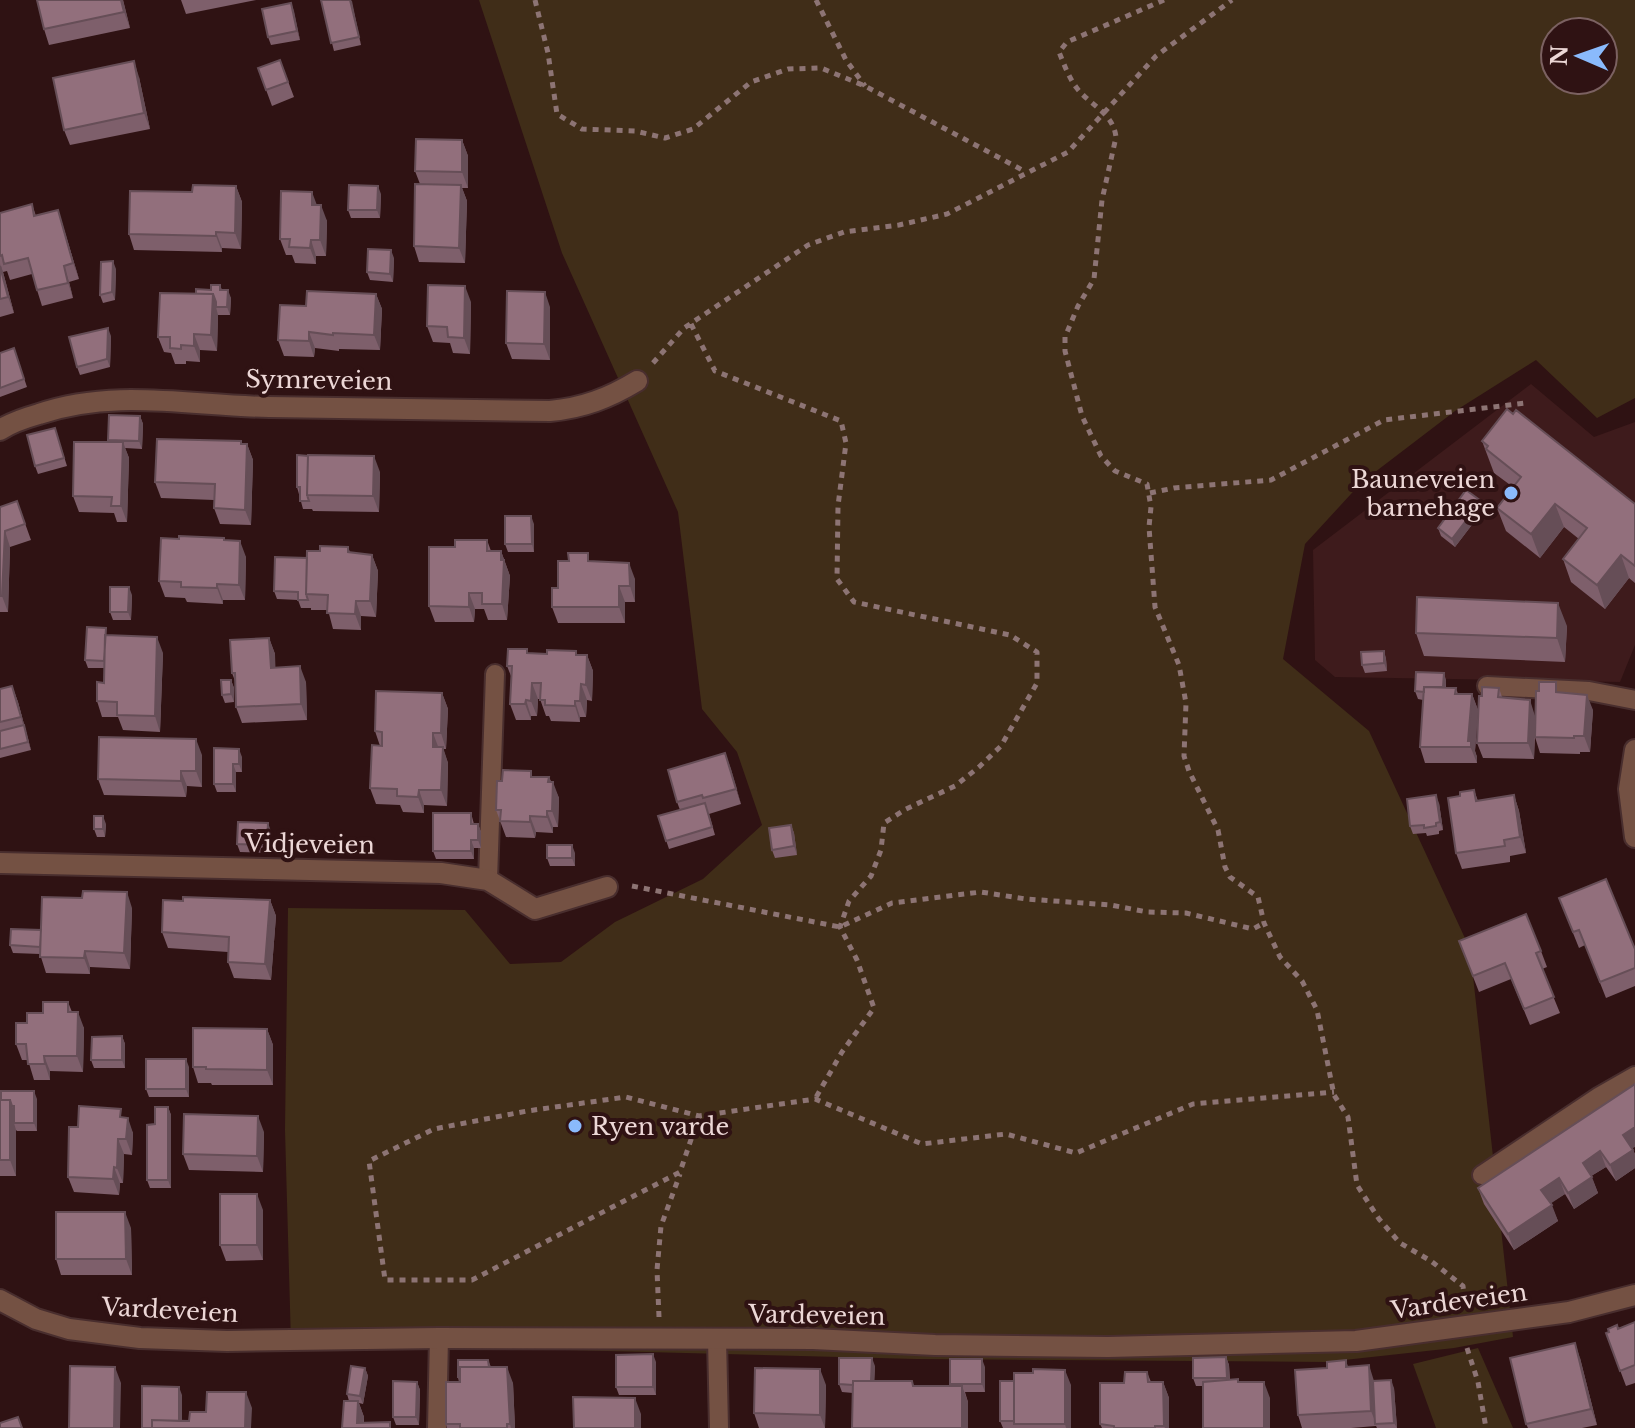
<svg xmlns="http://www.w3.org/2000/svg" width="1635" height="1428" font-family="'Libre Baskerville',serif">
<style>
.built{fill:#3e1b1c}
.green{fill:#402d18;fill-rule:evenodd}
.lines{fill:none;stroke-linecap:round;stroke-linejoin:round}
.lane-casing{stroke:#492e2e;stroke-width:22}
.street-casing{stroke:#492e2e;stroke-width:24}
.path{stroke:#8d7474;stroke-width:5;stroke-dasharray:6 6;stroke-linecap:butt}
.lane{stroke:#745143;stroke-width:18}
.street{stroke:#745143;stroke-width:20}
.wall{fill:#7e5f6b}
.shaded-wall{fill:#664e57}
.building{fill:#926f7c;stroke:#664e57;stroke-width:2}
.poi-dot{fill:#8abafc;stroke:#2f1213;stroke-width:3}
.labels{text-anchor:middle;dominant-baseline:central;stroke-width:8;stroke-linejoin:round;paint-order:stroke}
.street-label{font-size:24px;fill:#ecd7d6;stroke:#2f1213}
.poi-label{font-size:24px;fill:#ecd7d6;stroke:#2f1213;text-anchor:end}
</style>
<rect width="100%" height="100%" fill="#2f1213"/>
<path class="built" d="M 1531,384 L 1594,437 L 1635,422 L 1635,645 L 1620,682 L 1335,677 L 1315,660 L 1313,550 Z"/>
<path class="green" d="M 479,0 L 1635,0 L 1635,398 L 1597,418 L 1536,360 L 1455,411 L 1362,482 L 1305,544 L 1283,659 L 1369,731 L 1470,949 L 1513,1337 L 1454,1348 L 1326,1362 L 916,1359 L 291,1343 L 285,1130 L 288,908 L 465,910 L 510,964 L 561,962 L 615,922 L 703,879 L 762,825 L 737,752 L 702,709 L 678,512 L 562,253 ZM 1555,32 L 1603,32 L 1603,80 L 1555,80 Z
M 1478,1348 L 1513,1428 L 1436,1428 L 1413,1364 Z"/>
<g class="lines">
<g class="lane-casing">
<path id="lane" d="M 1487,686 L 1589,691 L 1635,700
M 488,880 L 495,674
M 1482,1175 L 1600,1096 L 1635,1076
M 717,1339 L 719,1428
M 437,1428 L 439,1338"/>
</g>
<g class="street-casing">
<path id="street" d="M 0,430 C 12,422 25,418 39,414 C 114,388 192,406 269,407 C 363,408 457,409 550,411 C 583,408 609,398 637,381
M 1635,750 L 1629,789 L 1635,837
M 0,863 L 441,873 L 488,880 L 535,909 L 607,887
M 0,1300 L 36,1319 L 69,1329 L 140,1338 L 227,1341 L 439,1338 L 813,1339 L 935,1345 L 1108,1347 L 1356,1341 L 1569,1312 L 1635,1295"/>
</g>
<path class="path" d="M 535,0 L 548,53 L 557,114 L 582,129 L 635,131 L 665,138 L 693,129 L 751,82 L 788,69 L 821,68 L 865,86 L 1026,172
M 816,0 L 846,60 L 865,86
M 1164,0 L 1067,42 L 1059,52 C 1064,64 1068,76 1076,87 C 1089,105 1113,112 1116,137 L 1102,200 L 1094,279 L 1078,306 L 1065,337 L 1065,351 L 1082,416 L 1101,456 L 1115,471 L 1147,484 L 1151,507 L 1149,527 L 1155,607 L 1179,665 L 1186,703 L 1184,756 L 1189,771 L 1218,830 L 1225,867 L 1230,877 L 1258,897 L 1264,923 L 1280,957 L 1302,981 L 1317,1010 L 1334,1095 L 1348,1117 L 1357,1185 L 1379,1219 L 1400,1243 L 1431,1261 L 1463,1286 L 1465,1303
M 691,324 L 715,371 L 841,421 L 846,443 L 838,506 L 837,579 L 854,602 L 1010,635 L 1037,652 L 1037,683 L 1001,746 L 979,767 L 955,786 L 906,809 L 884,823 L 881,850 L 871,876 L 849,901 L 840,927 L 857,960 L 874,1008 L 842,1052 L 815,1099
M 653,363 L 684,328 L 808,245 L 844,232 L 899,225 L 947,214 L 1068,152 L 1156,56 L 1232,0
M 1150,493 L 1174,488 L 1271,480 L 1384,420 L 1526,403
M 632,886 L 840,927 L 892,903 L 981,892 L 1026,899 L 1111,905 L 1147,912 L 1186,913 L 1253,929 L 1264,923
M 699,1116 L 680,1172 L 472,1280 L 385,1280 L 369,1161 L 434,1129 L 527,1111 L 626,1097 L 699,1116 L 815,1099 L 922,1144 L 1006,1134 L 1076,1153 L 1193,1104 L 1334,1092
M 659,1317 L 657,1270 L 661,1226 L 680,1174
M 1467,1348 L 1478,1382 L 1486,1428"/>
<use href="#lane" class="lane"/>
<use href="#street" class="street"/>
</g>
<path class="wall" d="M 37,0 L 123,0 L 130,28 L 49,45 L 44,29 Z
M 181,0 L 256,0 L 186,14 Z
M 321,0 L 351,0 L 361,45 L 334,51 Z
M 291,3 L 300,40 L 271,45 L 268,37 Z
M 280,60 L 294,97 L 272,106 L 258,68 Z
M 139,77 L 150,129 L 70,145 L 64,130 Z
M 462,140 L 468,156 L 468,188 L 462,188 L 467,201 L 465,263 L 419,262 L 414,246 L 420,184 L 415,171 Z
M 236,186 L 242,202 L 241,249 L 222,248 L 222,252 L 134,250 L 129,234 L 192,192 Z
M 381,194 L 380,218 L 351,218 L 348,210 Z
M 32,204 L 36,216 L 58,210 L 79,279 L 69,282 L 73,298 L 42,306 L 32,274 L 10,280 L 7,271 L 3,272 L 14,313 L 0,317 L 0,213 Z
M 317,205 L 327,221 L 326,256 L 316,256 L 316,264 L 295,263 L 292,255 L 286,255 L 280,239 Z
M 394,258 L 393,282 L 370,280 L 367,272 Z
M 116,269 L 115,300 L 103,303 L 100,295 Z
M 220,285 L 222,290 L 231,298 L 230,315 L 218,315 L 217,351 L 200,350 L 200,362 L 186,361 L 186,364 L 175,364 L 171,353 L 164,352 L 158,337 L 196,294 L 211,290 Z
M 376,294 L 382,309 L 380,350 L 339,349 L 339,351 L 315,348 L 314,357 L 284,356 L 278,340 L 306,306 Z
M 471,302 L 470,354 L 453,353 L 450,343 L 433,342 L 427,326 Z
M 550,307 L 550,360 L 512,359 L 506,343 Z
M 111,336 L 110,367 L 80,375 L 77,367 Z
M 14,348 L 27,387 L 0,397 L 0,353 Z
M 140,416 L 143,424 L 142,449 L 125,448 L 129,458 L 127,522 L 117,522 L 114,513 L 79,512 L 73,496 L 109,442 L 108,440 Z
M 55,428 L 67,466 L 38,474 L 35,466 Z
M 241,441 L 242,444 L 247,444 L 253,460 L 251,525 L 220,524 L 214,508 L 214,500 L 161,498 L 155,482 Z
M 1482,441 L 1635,504 L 1635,583 L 1629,578 L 1605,609 L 1571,582 L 1563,559 L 1579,539 L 1564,527 L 1540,558 L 1506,531 L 1497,508 L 1513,487 L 1494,473 Z
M 380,472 L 379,512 L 313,511 L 312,509 L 303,509 L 297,487 Z
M 17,501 L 31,540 L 10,547 L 8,612 L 0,612 L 0,507 Z
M 1481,501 L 1484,509 L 1455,547 L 1441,536 L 1438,528 Z
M 534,524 L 534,552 L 508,552 L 505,544 Z
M 225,540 L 246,557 L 245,600 L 223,600 L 223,604 L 187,602 L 185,598 L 165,597 L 159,581 Z
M 487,540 L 491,551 L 501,551 L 510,576 L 507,620 L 488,620 L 484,609 L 475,609 L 474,622 L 435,622 L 429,606 L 455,547 Z
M 348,547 L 350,552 L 372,555 L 378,571 L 376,617 L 361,616 L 361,630 L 333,629 L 328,610 L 311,610 L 311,608 L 301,608 L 298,600 L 277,599 L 274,591 L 307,558 L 320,551 Z
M 591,561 L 635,579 L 635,602 L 625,602 L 625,623 L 558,623 L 552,607 L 558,588 Z
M 132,595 L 131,620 L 113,620 L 110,612 Z
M 1567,626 L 1565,662 L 1424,656 L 1416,633 Z
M 109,635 L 163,653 L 160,732 L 123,730 L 118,717 L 102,717 L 97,701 L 104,683 L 104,668 L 88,668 L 85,660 Z
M 269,638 L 275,654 L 275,667 L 306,682 L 307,720 L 242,723 L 236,707 L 235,681 L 232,673 Z
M 527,649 L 528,653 L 587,655 L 593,671 L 592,701 L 587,700 L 586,717 L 580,717 L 580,722 L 551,721 L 549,716 L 546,716 L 540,699 L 538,699 L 537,716 L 531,716 L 531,720 L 516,720 L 510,704 L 511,676 L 507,666 Z
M 1384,651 L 1386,659 L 1387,671 L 1365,673 L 1362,665 Z
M 1444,673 L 1446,681 L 1446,688 L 1456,688 L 1458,694 L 1472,694 L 1478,710 L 1475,751 L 1477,757 L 1477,763 L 1425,763 L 1420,747 L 1423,700 L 1418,699 L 1415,691 Z
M 231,680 L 234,688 L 234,702 L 225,703 L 222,695 Z
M 12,686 L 18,702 L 31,750 L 0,758 L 0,689 Z
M 1499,688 L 1502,697 L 1535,716 L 1559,692 L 1593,710 L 1590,752 L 1580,752 L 1580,754 L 1540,753 L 1535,737 L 1534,759 L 1483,758 L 1477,743 L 1482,696 Z
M 442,693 L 448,709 L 446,749 L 443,749 L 448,763 L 447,806 L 424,805 L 424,813 L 403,812 L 400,805 L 376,804 L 370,788 L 380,746 L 375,731 Z
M 214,748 L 242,757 L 242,772 L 236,772 L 236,792 L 217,792 L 214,784 Z
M 725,753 L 741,804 L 709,814 L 715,835 L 669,849 L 658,816 L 680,810 L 677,802 Z
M 202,755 L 202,787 L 187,786 L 186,797 L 104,795 L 98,779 Z
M 533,777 L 549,777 L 559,798 L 558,827 L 553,827 L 553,833 L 536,832 L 535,838 L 506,837 L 496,810 L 502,781 Z
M 1474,790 L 1478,801 L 1514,795 L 1519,811 L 1526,853 L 1510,856 L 1510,862 L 1462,869 L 1456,853 L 1460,796 Z
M 1439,803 L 1443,830 L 1439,831 L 1439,834 L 1427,836 L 1426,833 L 1413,834 L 1410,826 Z
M 471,813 L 474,824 L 478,824 L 481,832 L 481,848 L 474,848 L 474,859 L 436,859 L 433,851 Z
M 106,824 L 105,837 L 97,837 L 94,829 Z
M 791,825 L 794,833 L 797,855 L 775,858 L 772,850 Z
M 271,831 L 270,853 L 240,852 L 237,844 Z
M 575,853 L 575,866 L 550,866 L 547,858 Z
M 1559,898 L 1635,949 L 1635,986 L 1606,998 L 1585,945 L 1579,948 Z
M 270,900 L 276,916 L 271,980 L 234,978 L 228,962 L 228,952 L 168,948 L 162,932 L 183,901 Z
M 132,908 L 130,969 L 90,967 L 90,974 L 46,973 L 40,954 L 13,953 L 10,945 L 41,930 Z
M 1459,941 L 1541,951 L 1547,967 L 1542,969 L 1560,1013 L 1530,1025 L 1511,979 L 1479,992 Z
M 68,1002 L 72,1012 L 84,1028 L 83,1072 L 50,1071 L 50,1080 L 34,1080 L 28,1060 L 22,1060 L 16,1044 L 27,1023 L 43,1013 Z
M 267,1029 L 273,1045 L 273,1085 L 212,1085 L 211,1083 L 198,1083 L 193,1067 Z
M 122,1036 L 125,1044 L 125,1068 L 94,1068 L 91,1060 Z
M 189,1067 L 189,1097 L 149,1097 L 146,1089 Z
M 1635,1084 L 1632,1148 L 1635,1154 L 1635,1168 L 1616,1181 L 1606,1167 L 1591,1176 L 1598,1193 L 1574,1209 L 1565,1194 L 1550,1203 L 1558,1221 L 1514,1250 L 1484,1204 L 1478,1188 Z
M 37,1099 L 37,1131 L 17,1131 L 16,1130 L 16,1176 L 0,1176 L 0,1100 Z
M 168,1107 L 171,1115 L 171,1188 L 150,1188 L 147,1180 L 155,1124 Z
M 124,1117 L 133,1133 L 132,1155 L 124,1154 L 123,1183 L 120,1183 L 119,1195 L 74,1192 L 68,1177 L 78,1127 Z
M 264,1132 L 263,1172 L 189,1170 L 183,1154 Z
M 263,1210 L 263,1260 L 226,1261 L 220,1245 Z
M 131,1228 L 132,1275 L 61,1275 L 56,1259 Z
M 1635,1322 L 1635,1383 L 1626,1386 L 1606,1333 Z
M 1226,1357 L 1229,1365 L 1230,1380 L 1239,1382 L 1270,1398 L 1203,1386 L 1196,1386 L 1193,1378 Z
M 1580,1358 L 1597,1425 L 1582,1428 L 1528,1428 L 1526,1424 Z
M 488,1360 L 491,1367 L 513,1383 L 515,1428 L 447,1428 L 446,1424 L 459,1382 L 458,1377 Z
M 1346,1360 L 1348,1367 L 1374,1381 L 1394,1388 L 1397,1428 L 1377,1428 L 1376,1426 L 1351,1428 L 1302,1428 L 1298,1415 L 1327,1368 Z
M 656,1362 L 656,1395 L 619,1395 L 616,1387 Z
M 875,1366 L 874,1381 L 912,1381 L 914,1386 L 951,1386 L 950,1384 L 985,1367 L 985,1392 L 965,1392 L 968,1402 L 968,1428 L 853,1393 L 842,1392 L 839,1384 Z
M 365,1368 L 368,1376 L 363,1404 L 359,1403 L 364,1417 L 364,1423 L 342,1428 L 349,1401 L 347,1394 Z
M 1147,1372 L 1151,1382 L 1163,1382 L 1169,1398 L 1169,1428 L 1102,1428 L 1100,1424 L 1124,1383 Z
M 1033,1373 L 1071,1385 L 1071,1428 L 1003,1428 L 1000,1421 L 1014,1381 Z
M 417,1382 L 420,1390 L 419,1425 L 396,1425 L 393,1417 Z
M 826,1385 L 825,1428 L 759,1428 L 754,1413 Z"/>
<path class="shaded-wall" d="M 121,0 L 123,0 L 130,28 L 124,12 Z
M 350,0 L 352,1 L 361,45 L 359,37 Z
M 291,3 L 294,11 L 300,40 L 297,31 Z
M 134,61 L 139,77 L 150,129 L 144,113 Z
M 462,140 L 468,156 L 468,188 L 462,172 Z
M 461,185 L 467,201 L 465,263 L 459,248 Z
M 236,186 L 242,202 L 241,249 L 235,233 Z
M 378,186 L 381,194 L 380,218 L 377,210 Z
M 312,192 L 318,208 L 312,205 Z
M 321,205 L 327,221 L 326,256 L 320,240 Z
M 58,210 L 63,226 L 79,279 L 73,263 Z
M 216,232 L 222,248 L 222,252 L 216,236 Z
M 311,240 L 316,256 L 316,264 L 310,248 Z
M 391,250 L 394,258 L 393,282 L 390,274 Z
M 113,261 L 116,269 L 115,300 L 112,292 Z
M 0,263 L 3,272 L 14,313 L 8,297 Z
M 64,266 L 69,282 L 73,298 L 68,283 Z
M 465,286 L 471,302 L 470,354 L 464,338 Z
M 228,290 L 231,298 L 230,315 L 227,307 Z
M 545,292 L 550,307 L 550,360 L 544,344 Z
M 213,294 L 217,307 L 216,307 L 218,315 L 217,351 L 211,335 Z
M 376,294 L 382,309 L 380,350 L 374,335 Z
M 108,328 L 111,336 L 110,367 L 107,359 Z
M 309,332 L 315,348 L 314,357 L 309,341 Z
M 194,334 L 200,350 L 200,362 L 194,346 Z
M 140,416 L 143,424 L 142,449 L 139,441 Z
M 241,441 L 247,457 L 247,444 L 253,460 L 251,525 L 245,510 Z
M 123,442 L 129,458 L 127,522 L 121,506 Z
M 374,456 L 380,472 L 379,512 L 373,496 Z
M 1481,501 L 1484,509 L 1455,547 L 1452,539 Z
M 1555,504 L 1564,527 L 1540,558 L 1531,534 Z
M 531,516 L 534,524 L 534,552 L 532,544 Z
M 5,531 L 10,547 L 8,612 L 2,596 Z
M 240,541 L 246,557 L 245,600 L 239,585 Z
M 501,551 L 510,576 L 507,620 L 502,604 Z
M 372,555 L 378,571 L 376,617 L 370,601 Z
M 1621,555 L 1629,578 L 1605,609 L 1597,585 Z
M 629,563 L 635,579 L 635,602 L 630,586 Z
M 217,584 L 223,600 L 223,604 L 217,588 Z
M 619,586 L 625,602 L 625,623 L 619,607 Z
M 129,587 L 132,595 L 131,620 L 128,612 Z
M 469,593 L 475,609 L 474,622 L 469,607 Z
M 356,601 L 361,616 L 361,630 L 355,614 Z
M 1558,603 L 1567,626 L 1565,662 L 1557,638 Z
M 157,637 L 163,653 L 160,732 L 155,716 Z
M 269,638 L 275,654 L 276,683 L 271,668 Z
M 1384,651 L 1386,659 L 1387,671 L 1384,663 Z
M 587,655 L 593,671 L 592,701 L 586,685 Z
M 300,666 L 306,682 L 307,720 L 301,704 Z
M 1444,673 L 1446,681 L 1445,701 L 1442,693 Z
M 231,680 L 234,688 L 234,702 L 231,694 Z
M 532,683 L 538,699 L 537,716 L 531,701 Z
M 581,684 L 587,700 L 586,717 L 580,701 Z
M 12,686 L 18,702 L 31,750 L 28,742 Z
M 442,693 L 448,709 L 446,749 L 441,733 Z
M 1472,694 L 1478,710 L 1475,751 L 1477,757 L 1477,763 L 1468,741 Z
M 1587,695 L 1593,710 L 1590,752 L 1584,736 Z
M 526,700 L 531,716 L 531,720 L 525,704 Z
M 1530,700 L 1535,716 L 1534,759 L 1528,743 Z
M 575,701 L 580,717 L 580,722 L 575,706 Z
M 433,733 L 439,749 L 433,747 Z
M 196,739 L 202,755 L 202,787 L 196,771 Z
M 443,747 L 448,763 L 447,806 L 441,790 Z
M 239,749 L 242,757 L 242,772 L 239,764 Z
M 725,753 L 731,769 L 741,804 L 736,789 Z
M 233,764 L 236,772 L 236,792 L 233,784 Z
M 181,771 L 187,786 L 186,797 L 181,781 Z
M 549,777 L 553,789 L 553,782 L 559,798 L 558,827 L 552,811 Z
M 419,790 L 424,805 L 424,813 L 418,797 Z
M 1436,795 L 1439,803 L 1443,830 L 1440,822 Z
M 1514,795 L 1519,811 L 1526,853 L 1520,837 Z
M 547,811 L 553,827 L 553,833 L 547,817 Z
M 103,816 L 106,824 L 105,837 L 103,829 Z
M 530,816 L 536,832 L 535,838 L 530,822 Z
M 268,823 L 271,831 L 270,853 L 267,845 Z
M 478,824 L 481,832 L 481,848 L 478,840 Z
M 791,825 L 794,833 L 797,855 L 794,846 Z
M 471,840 L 474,848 L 474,859 L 471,851 Z
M 572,845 L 575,853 L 575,866 L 572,858 Z
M 127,892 L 132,908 L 130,969 L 124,953 Z
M 270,900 L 276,916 L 271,980 L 265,964 Z
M 85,951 L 90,967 L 90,974 L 84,958 Z
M 78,1012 L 84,1028 L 83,1072 L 77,1056 Z
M 267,1029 L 273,1045 L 273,1085 L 267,1070 Z
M 122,1036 L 125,1044 L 125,1068 L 122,1060 Z
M 44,1056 L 50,1071 L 50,1080 L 45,1064 Z
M 186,1059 L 189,1067 L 189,1097 L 186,1089 Z
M 34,1091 L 37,1099 L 37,1131 L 34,1123 Z
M 10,1100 L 16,1116 L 14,1123 L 16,1130 L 16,1176 L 10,1160 Z
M 168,1107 L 171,1115 L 171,1188 L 168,1180 Z
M 258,1116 L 264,1132 L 263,1172 L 257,1156 Z
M 128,1118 L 133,1133 L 132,1155 L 126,1139 Z
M 1635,1127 L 1635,1147 L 1629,1150 L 1623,1135 Z
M 118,1139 L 124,1154 L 123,1183 L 117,1168 Z
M 1633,1150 L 1635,1154 L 1635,1168 L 1616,1181 L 1610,1165 Z
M 1600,1151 L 1606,1167 L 1588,1178 L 1583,1163 Z
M 114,1167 L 120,1183 L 119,1195 L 113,1179 Z
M 1592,1177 L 1598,1193 L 1574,1209 L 1568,1193 Z
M 1559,1178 L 1565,1194 L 1547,1206 L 1541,1190 Z
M 257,1194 L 263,1210 L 263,1260 L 257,1245 Z
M 1552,1205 L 1558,1221 L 1514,1250 L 1508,1234 Z
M 125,1212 L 131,1228 L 132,1275 L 126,1259 Z
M 1575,1343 L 1580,1358 L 1597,1425 L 1591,1409 Z
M 653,1354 L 656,1362 L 656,1395 L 653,1387 Z
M 1226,1357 L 1229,1365 L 1230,1386 L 1227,1378 Z
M 872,1358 L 875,1366 L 874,1393 L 871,1385 Z
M 982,1359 L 985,1367 L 985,1392 L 982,1384 Z
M 1369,1365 L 1374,1381 L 1377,1426 L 1371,1411 Z
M 115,1367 L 121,1383 L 120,1428 L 114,1428 Z
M 507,1367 L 513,1383 L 515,1428 L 511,1428 L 510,1424 Z
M 365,1368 L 368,1376 L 363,1404 L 360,1396 Z
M 820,1369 L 826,1385 L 825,1428 L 820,1415 Z
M 1065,1370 L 1071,1385 L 1071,1428 L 1066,1428 L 1065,1424 Z
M 1391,1380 L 1394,1388 L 1397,1428 L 1394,1423 Z
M 417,1382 L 420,1390 L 419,1425 L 416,1417 Z
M 1163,1382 L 1169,1398 L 1169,1428 L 1165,1428 L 1164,1426 Z
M 1264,1382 L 1270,1398 L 1270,1428 L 1264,1428 Z
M 962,1386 L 968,1402 L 968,1428 L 962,1428 Z
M 179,1387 L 182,1395 L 182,1428 L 178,1428 Z
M 246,1392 L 252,1408 L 251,1428 L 245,1428 Z
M 635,1398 L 641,1414 L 641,1428 L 635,1428 Z
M 358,1401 L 364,1417 L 363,1428 L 357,1423 Z"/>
<path class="building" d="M 37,0 L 121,0 L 124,12 L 44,29 Z
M 321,0 L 350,0 L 359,37 L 331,43 Z
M 291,3 L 297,31 L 268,37 L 262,9 Z
M 280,60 L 288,82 L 266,90 L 258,68 Z
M 134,61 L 144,113 L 64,130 L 53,78 Z
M 416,139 L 462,140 L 462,172 L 415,171 Z
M 415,184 L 461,185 L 459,248 L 414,246 Z
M 193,185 L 236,186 L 235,233 L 216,232 L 216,236 L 129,234 L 130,191 L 192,192 Z
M 349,185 L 378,186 L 377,210 L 348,210 Z
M 281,191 L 312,192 L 312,205 L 321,205 L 320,240 L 311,240 L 310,248 L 289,247 L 290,239 L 280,239 Z
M 32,204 L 34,216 L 58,210 L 73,263 L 64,266 L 68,283 L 37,290 L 28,258 L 4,264 L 2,255 L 0,256 L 0,213 Z
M 368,249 L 391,250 L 390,274 L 367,272 Z
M 113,261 L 112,292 L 100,295 L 101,262 Z
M 0,266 L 8,297 L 0,299 Z
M 211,285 L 220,285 L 220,290 L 228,290 L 227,307 L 216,307 L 216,302 L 213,294 L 196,294 L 196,289 L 211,290 Z
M 428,285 L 465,286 L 464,338 L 448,337 L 447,327 L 427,326 Z
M 307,291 L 376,294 L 374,335 L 333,333 L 333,335 L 309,332 L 309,341 L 278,340 L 280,305 L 306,306 Z
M 507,291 L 545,292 L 544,344 L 506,343 Z
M 160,293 L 213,294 L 211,335 L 194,334 L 194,346 L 181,345 L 181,349 L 170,348 L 170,337 L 158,337 Z
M 108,328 L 107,359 L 77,367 L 69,337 Z
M 14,348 L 24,379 L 0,388 L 0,353 Z
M 1507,409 L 1513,414 L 1516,410 L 1635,504 L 1635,566 L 1621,555 L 1597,585 L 1563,559 L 1587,528 L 1555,504 L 1531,534 L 1497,508 L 1521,477 L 1486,449 L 1488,446 L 1482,441 Z
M 109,415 L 140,416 L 139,441 L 108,440 Z
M 55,428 L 64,458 L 35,466 L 27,435 Z
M 157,439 L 241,441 L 241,444 L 247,444 L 245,510 L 214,508 L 215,484 L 155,482 Z
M 74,442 L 123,442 L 121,506 L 111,506 L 112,497 L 73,496 Z
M 297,455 L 308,456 L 307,495 L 309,501 L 300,501 L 300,487 L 297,487 Z
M 308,455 L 374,456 L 373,496 L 307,495 Z
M 1466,490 L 1481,501 L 1452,539 L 1438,528 Z
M 17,501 L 25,524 L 5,531 L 2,596 L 0,596 L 0,507 Z
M 505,516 L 531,516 L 532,544 L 505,544 Z
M 179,536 L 224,538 L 224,540 L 240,541 L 239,585 L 217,584 L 217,588 L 181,587 L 181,582 L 159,581 L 161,538 L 179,539 Z
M 455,540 L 487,540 L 487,551 L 501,551 L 501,560 L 504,560 L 502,604 L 482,604 L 482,593 L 469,593 L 469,607 L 429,606 L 429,547 L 455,547 Z
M 320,546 L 348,547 L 348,552 L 372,555 L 370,601 L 356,601 L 355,614 L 327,613 L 328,595 L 306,594 L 307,551 L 320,551 Z
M 568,553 L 588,553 L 588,561 L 629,563 L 630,586 L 619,586 L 619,607 L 552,607 L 552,588 L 558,588 L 558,561 L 569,561 Z
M 275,557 L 307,558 L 306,594 L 308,600 L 298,600 L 298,592 L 274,591 Z
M 110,587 L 129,587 L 128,612 L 110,612 Z
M 1417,597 L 1558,603 L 1557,638 L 1416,633 Z
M 87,627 L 106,628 L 104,661 L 85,660 Z
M 105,635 L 157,637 L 155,716 L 117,715 L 117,702 L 97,701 L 97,682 L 104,683 Z
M 269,638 L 271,668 L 300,666 L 301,704 L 236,707 L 235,673 L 232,673 L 230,640 Z
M 508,649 L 527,649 L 527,653 L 547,654 L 547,650 L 576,651 L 576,655 L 587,655 L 586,685 L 581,684 L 580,701 L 575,701 L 575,706 L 545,705 L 545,700 L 540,700 L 541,683 L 532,683 L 531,701 L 526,700 L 525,704 L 510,704 L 512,666 L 507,666 Z
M 1384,651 L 1384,663 L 1362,665 L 1361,652 Z
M 1416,672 L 1444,673 L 1443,687 L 1424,687 L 1424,692 L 1415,691 Z
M 221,680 L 231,680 L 231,694 L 222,695 Z
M 1539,682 L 1556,682 L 1556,692 L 1587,695 L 1584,736 L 1574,736 L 1574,738 L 1535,737 L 1536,691 L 1539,691 Z
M 12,686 L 21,717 L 0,722 L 0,689 Z
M 1424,687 L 1456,688 L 1455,694 L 1472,694 L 1468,741 L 1471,741 L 1471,747 L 1420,747 Z
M 1482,687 L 1499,688 L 1498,697 L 1530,700 L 1528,743 L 1477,743 L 1479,696 L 1482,696 Z
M 376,691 L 442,693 L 441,733 L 433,733 L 433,747 L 443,747 L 441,790 L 419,790 L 418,797 L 397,796 L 397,789 L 370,788 L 372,745 L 382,746 L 382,732 L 375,731 Z
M 24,725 L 28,742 L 0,749 L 0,731 Z
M 99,737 L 196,739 L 196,771 L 181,771 L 181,781 L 98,779 Z
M 214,748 L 239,749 L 239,764 L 233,764 L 233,784 L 214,784 Z
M 725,753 L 736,789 L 703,798 L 702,795 L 677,802 L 668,770 Z
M 503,770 L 531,771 L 531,777 L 549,777 L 548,782 L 553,782 L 552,811 L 547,811 L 547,817 L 530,816 L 530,822 L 500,821 L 501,810 L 496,810 L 497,781 L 502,781 Z
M 1474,790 L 1476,801 L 1514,795 L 1520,837 L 1504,840 L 1505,846 L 1456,853 L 1448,798 L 1460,796 L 1460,792 Z
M 1436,795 L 1440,822 L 1436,823 L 1436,826 L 1424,828 L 1424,825 L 1410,826 L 1407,799 Z
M 705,803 L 712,827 L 666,841 L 658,816 Z
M 433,813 L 471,813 L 471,824 L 478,824 L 478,840 L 471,840 L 471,851 L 433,851 Z
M 94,816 L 103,816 L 103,829 L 94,829 Z
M 238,822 L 268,823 L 267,845 L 237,844 Z
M 791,825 L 794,846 L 772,850 L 769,828 Z
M 547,845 L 572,845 L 572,858 L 547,858 Z
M 1606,879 L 1635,949 L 1635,968 L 1600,982 L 1579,930 L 1573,932 L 1559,898 Z
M 83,891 L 127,892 L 124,953 L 85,951 L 84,958 L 40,957 L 42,897 L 82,898 Z
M 183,897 L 270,900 L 265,964 L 228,962 L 229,937 L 162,932 L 163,900 L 183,901 Z
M 1526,914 L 1541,951 L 1536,953 L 1554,997 L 1524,1009 L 1505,963 L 1473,976 L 1459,941 Z
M 11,929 L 41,930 L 40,947 L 10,945 Z
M 43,1002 L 68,1002 L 68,1012 L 78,1012 L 77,1056 L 44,1056 L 45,1064 L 28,1064 L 26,1044 L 16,1044 L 16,1023 L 27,1023 L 27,1013 L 43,1013 Z
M 193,1028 L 267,1029 L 267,1070 L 206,1069 L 206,1067 L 193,1067 Z
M 122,1036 L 122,1060 L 91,1060 L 92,1037 Z
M 146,1059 L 186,1059 L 186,1089 L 146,1089 Z
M 1635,1084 L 1635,1127 L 1623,1135 L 1633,1150 L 1610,1165 L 1600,1151 L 1583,1163 L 1592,1177 L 1568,1193 L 1559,1178 L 1541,1190 L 1552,1205 L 1508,1234 L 1478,1188 Z
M 1,1091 L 34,1091 L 34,1123 L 14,1123 L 14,1106 L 12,1106 L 10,1100 L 1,1100 Z
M 0,1100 L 10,1100 L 10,1160 L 0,1160 Z
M 79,1106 L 121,1109 L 120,1117 L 128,1118 L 126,1139 L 118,1139 L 117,1168 L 114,1167 L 113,1179 L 68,1177 L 69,1127 L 78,1127 Z
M 155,1107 L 168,1107 L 168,1180 L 147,1180 L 147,1125 L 155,1124 Z
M 184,1114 L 258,1116 L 257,1156 L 183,1154 Z
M 220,1194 L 257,1194 L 257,1245 L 220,1245 Z
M 56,1212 L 125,1212 L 126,1259 L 56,1259 Z
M 1635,1322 L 1635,1365 L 1620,1371 L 1606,1333 L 1609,1332 L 1608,1329 L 1617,1325 L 1618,1329 Z
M 1575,1343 L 1591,1409 L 1526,1424 L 1510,1358 Z
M 653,1354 L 653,1387 L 616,1387 L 616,1355 Z
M 1226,1357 L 1227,1378 L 1193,1378 L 1193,1358 Z
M 839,1358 L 872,1358 L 871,1381 L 853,1381 L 853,1385 L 839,1384 Z
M 950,1359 L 982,1359 L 982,1384 L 950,1384 Z
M 458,1360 L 488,1360 L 489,1367 L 460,1367 L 460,1377 L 458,1377 Z
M 1346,1360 L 1346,1367 L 1369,1365 L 1371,1411 L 1298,1415 L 1295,1370 L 1327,1368 L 1327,1362 Z
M 70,1366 L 115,1367 L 114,1428 L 69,1428 Z
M 351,1366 L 365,1368 L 360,1396 L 347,1394 Z
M 460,1367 L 507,1367 L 510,1424 L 507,1424 L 507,1428 L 460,1428 L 460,1424 L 446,1424 L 446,1382 L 460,1382 Z
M 755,1368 L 820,1369 L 820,1415 L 754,1413 Z
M 1033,1369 L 1065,1370 L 1065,1424 L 1014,1424 L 1014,1373 L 1033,1373 Z
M 1125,1372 L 1147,1372 L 1148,1382 L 1163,1382 L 1164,1426 L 1155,1426 L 1155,1428 L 1114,1428 L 1114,1426 L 1100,1424 L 1100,1383 L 1124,1383 Z
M 1238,1379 L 1238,1382 L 1264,1382 L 1264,1428 L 1203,1428 L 1203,1382 Z
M 1391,1380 L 1394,1423 L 1375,1424 L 1373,1381 Z
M 393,1381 L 417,1382 L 416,1417 L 393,1417 Z
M 853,1381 L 912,1381 L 913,1386 L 962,1386 L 962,1428 L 852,1428 Z
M 1000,1381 L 1014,1381 L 1014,1421 L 1000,1421 Z
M 142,1386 L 179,1387 L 179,1421 L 152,1420 L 152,1428 L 142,1428 Z
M 207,1392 L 246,1392 L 245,1428 L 152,1428 L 152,1420 L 189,1421 L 190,1412 L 206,1412 Z
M 573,1397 L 635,1398 L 635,1428 L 574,1428 Z
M 344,1401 L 358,1401 L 357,1423 L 390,1422 L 390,1428 L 342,1428 Z
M 18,1417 L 22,1428 L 0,1428 L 0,1423 Z"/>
<g class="poi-dot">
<circle cx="1511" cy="493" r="8"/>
<circle cx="575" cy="1126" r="8"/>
</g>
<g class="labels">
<g class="street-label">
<text transform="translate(319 380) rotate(1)">Symreveien</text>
<text transform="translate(310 844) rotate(1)">Vidjeveien</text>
<text transform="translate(1459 1301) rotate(-8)">Vardeveien</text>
<text transform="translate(170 1310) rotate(3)">Vardeveien</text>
<text transform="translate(817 1315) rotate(1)">Vardeveien</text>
</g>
<g class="poi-label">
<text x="1495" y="479">Bauneveien<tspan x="1495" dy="28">barnehage</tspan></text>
<text x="591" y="1126" text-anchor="start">Ryen varde</text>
</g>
</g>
<g transform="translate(1579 56) rotate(272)"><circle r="38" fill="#2f1213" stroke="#7b6161" stroke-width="2"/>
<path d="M0-6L14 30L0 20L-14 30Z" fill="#8abafc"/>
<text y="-12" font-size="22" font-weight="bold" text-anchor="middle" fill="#ecd7d6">N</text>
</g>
</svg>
